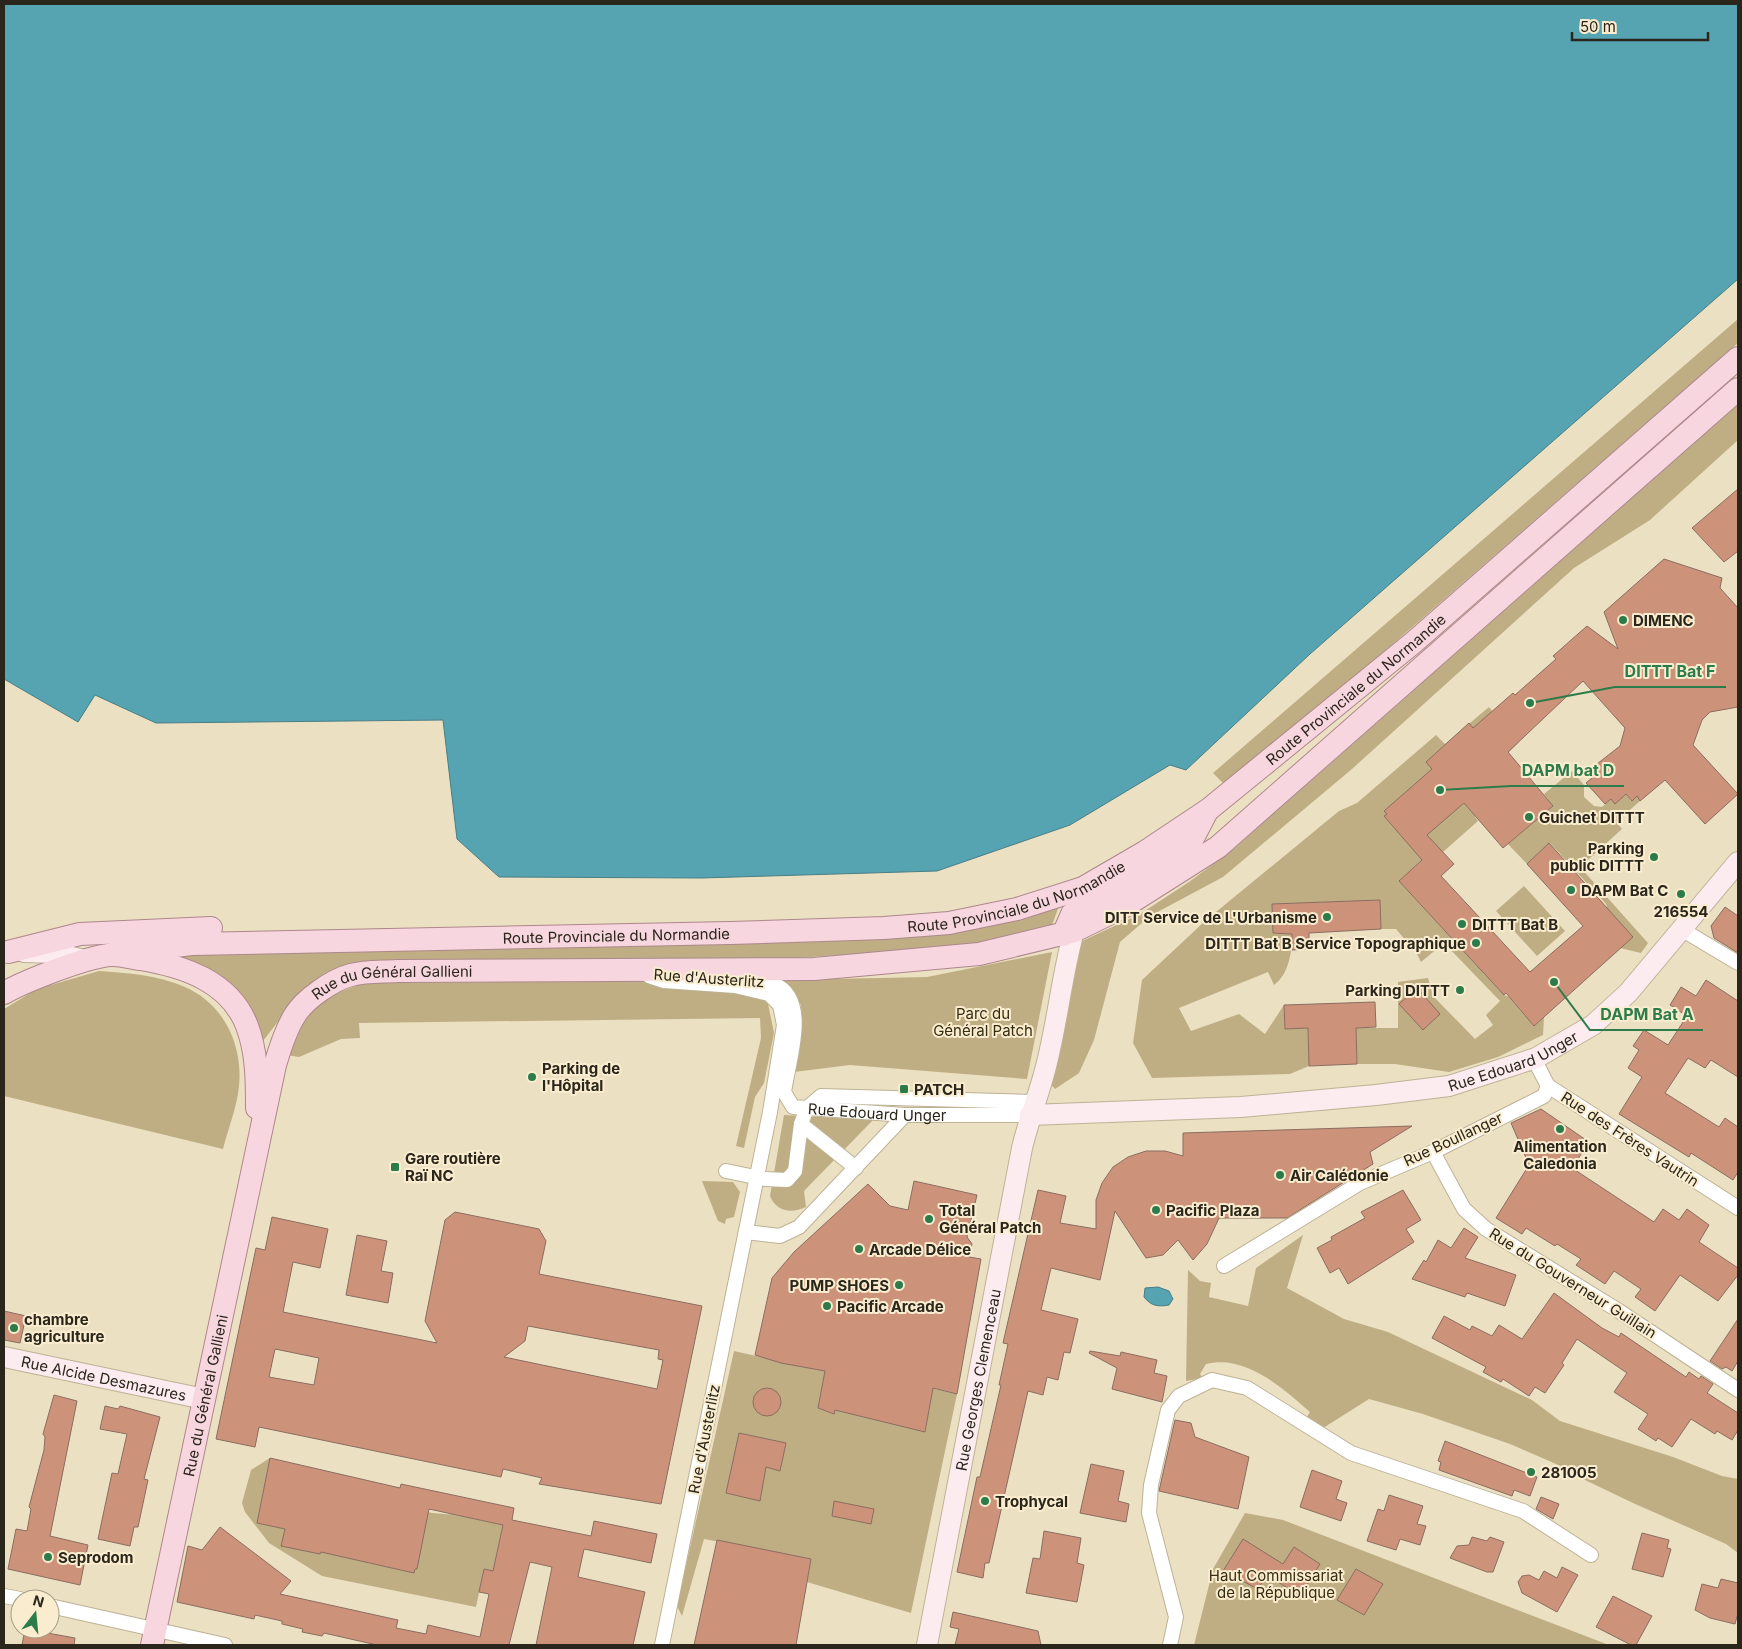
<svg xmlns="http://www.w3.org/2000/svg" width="1742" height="1649" font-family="Inter,sans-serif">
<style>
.green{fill:#bfae83}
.water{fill:#56a3b2;stroke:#497e85}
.building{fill:#cd937a;stroke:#8a6d61;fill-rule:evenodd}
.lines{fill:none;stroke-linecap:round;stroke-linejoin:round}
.street-casing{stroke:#beb295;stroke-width:16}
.secondary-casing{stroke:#beb295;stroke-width:22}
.primary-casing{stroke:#ad878c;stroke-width:24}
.street{stroke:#fff;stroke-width:14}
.secondary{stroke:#fcebef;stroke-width:20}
.primary{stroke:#f8d6df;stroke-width:22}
.poi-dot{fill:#2c7b4b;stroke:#faedcf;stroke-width:2}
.labels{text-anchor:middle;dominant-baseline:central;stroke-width:4;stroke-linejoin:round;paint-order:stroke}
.poi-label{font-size:15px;font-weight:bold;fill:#2a261b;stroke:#faedcf;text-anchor:start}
.street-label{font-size:15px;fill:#2a261b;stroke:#faedcf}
.park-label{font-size:15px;fill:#362c11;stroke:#faedcf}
.leader{fill:none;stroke:#2c7b4b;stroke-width:2}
.callout-dot{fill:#2c7b4b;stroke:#faedcf;stroke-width:2}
.callout-label{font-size:16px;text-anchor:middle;font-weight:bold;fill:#2c7b4b;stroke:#faedcf;stroke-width:4;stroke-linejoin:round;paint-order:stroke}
</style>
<rect width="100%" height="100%" fill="#ece0c2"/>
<path class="green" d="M 1738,319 L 1738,343 L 1316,711 L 1225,785 L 1213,773 Z
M 1738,404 L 1738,440 L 1650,520 L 1574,568 L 1352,769 L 1223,877 L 1150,916 L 1120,942 L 1094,1040 L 1079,1073 L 1055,1089 L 1047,1080 L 1078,943 L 1140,914 L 1189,882 L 1235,848 Z
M 1489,707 L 1518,743 L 1508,753 L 1475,817 L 1478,821 L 1443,852 L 1437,846 L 1399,881 L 1504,995 L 1509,997 L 1534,1026 L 1544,1017 L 1543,1035 L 1498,1057 L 1449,1072 L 1395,1064 L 1357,1064 L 1356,1028 L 1398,1028 L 1398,982 L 1428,978 L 1433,996 L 1475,1039 L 1493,1025 L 1486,1015 L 1500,1001 L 1444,943 L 1421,962 L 1417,954 L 1396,929 L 1381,929 L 1380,900 L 1272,904 L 1274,933 L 1292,934 C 1292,952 1289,974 1274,985 L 1268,972 L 1179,1008 L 1191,1031 L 1239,1014 L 1265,1034 L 1284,1005 L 1285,1029 L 1308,1028 L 1309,1066 L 1290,1074 L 1152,1078 L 1133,1043 L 1142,980 L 1205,921 L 1339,811 L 1357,803 L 1436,735 L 1445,744 Z
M 1572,771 L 1584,785 L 1584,797 L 1594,806 L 1602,807 L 1611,799 L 1615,803 L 1626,794 L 1631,801 L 1637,796 L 1640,801 L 1616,822 L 1622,829 L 1580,867 L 1648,943 L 1641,953 L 1620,948 L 1606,904 L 1550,843 L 1527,864 L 1508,844 L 1553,806 L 1544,794 Z
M 1524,886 L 1565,931 L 1537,956 L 1496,911 Z
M 1059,906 L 1051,928 L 950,948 L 795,958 L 369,963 L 290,1006 L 263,1041 L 181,964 L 183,954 L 531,946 L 702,945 L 799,941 Z
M 1052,952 L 1027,1079 L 850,1065 L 794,1072 L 802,1030 L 801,1005 L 784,980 L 927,977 Z
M 99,971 C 128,973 158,975 185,987 C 224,1004 243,1045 239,1086 C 237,1107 228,1129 223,1149 L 4,1096 L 4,1009 L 37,989 Z
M 633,981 L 760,995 L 768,1004 L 774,1033 L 764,1083 L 755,1097 L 744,1148 L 736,1146 L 761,1038 L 760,1018 L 359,1023 L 360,1038 L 341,1039 L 299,1057 L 280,1054 L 298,1021 L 323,998 L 364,983 Z
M 784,1115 L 873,1120 L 804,1191 L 806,1207 C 792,1213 777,1213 770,1196 Z
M 702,1181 L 733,1182 L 740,1192 L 734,1217 L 726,1219 L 725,1224 L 718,1221 Z
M 1303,1235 L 1287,1288 L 1344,1319 L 1388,1332 L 1532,1400 L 1560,1421 L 1673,1457 L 1722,1476 L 1738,1479 L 1738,1553 L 1726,1544 L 1633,1503 L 1585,1480 L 1572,1471 L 1510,1444 L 1423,1414 L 1369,1399 L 1320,1430 L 1305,1420 L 1310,1412 C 1283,1388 1245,1354 1206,1364 L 1200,1374 L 1203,1378 L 1186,1381 L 1188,1270 L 1200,1281 L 1211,1283 L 1209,1297 L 1248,1306 L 1256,1268 Z
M 734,1351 L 810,1368 L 823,1364 L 957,1394 L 911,1613 L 807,1582 L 811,1559 L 704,1539 L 682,1616 L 677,1606 Z
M 270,1458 C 289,1469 307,1482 327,1492 C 338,1497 444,1517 452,1514 L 503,1525 L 493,1571 L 484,1569 L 476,1607 L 322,1576 L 269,1543 L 245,1512 L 242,1503 L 251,1470 Z
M 1245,1513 L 1283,1520 L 1609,1645 L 1194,1645 L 1213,1569 Z"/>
<path class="water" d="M 4,4 L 1738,4 L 1738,279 L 1310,654 L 1186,770 L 1170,765 L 1070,825 L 937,871 L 701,878 L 499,877 L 457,839 L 443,720 L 156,723 L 95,695 L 78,722 L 4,679 Z
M 1158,1287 L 1169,1291 L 1173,1299 L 1169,1305 C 1158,1307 1151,1306 1144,1297 L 1145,1288 Z"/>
<path class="building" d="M 1738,489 L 1738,551 L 1724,562 L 1692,528 Z
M 1664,559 L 1722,578 L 1720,588 L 1738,608 L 1738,707 L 1710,712 L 1702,720 L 1693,745 L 1738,794 L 1705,824 L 1665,780 L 1640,801 L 1637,796 L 1632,801 L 1626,794 L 1615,804 L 1611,799 L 1605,804 L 1586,783 L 1593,777 L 1588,771 L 1620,746 L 1625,728 L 1583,681 L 1508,752 L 1553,806 L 1503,848 L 1464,803 L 1427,835 L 1454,864 L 1441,876 L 1530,972 L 1583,926 L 1527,864 L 1549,843 L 1633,937 L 1534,1026 L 1506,993 L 1504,995 L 1399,881 L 1422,860 L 1384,816 L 1387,814 L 1384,811 L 1432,769 L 1426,762 L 1469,723 L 1473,728 L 1513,693 L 1515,695 L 1556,659 L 1553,656 L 1587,626 L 1618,649 L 1604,612 Z
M 1380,900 L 1381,929 L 1309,933 L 1309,949 L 1292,950 L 1292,934 L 1273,933 L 1272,904 Z
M 1725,907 L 1738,916 L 1738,953 L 1714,938 L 1711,926 Z
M 1706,980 L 1738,1001 L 1738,1077 L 1711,1060 L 1705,1068 L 1688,1058 L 1665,1093 L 1719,1127 L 1725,1118 L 1738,1127 L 1738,1172 L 1733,1180 L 1691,1153 L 1689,1157 L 1619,1114 L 1642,1077 L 1628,1068 L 1639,1050 L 1633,1046 L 1644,1030 L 1668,1045 L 1687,1016 L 1670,1005 L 1681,987 L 1696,996 Z
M 1417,988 L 1440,1014 L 1423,1030 L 1399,1004 Z
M 1375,1002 L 1376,1027 L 1356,1028 L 1357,1064 L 1309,1066 L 1308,1028 L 1285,1029 L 1284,1005 Z
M 1541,1109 L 1589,1142 L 1572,1168 L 1654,1222 L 1663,1209 L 1679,1220 L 1687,1209 L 1709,1225 L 1699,1242 L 1738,1268 L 1738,1275 L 1718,1301 L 1680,1275 L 1655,1311 L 1635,1297 L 1641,1289 L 1614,1271 L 1605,1284 L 1576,1265 L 1581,1259 L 1557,1244 L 1555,1246 L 1526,1228 L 1522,1234 L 1496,1218 L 1529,1165 L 1511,1123 Z
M 1412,1126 L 1370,1152 L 1373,1164 L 1287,1218 L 1219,1218 L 1207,1244 L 1193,1260 L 1178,1240 L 1163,1255 L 1146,1258 L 1115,1211 L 1100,1280 L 1051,1268 L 1041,1310 L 1078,1319 L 1070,1353 L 1064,1352 L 1058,1380 L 1047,1377 L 1043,1395 L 1028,1391 L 989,1563 L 985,1563 L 983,1578 L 957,1572 L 977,1477 L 980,1477 L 1001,1385 L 999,1385 L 1008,1344 L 1003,1343 L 1038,1190 L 1066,1196 L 1060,1223 L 1096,1229 L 1096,1200 L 1102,1183 L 1113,1167 L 1128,1157 L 1146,1151 L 1165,1151 L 1183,1156 L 1183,1133 Z
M 914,1181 L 977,1195 L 967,1237 L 972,1244 L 969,1257 L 981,1259 L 957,1394 L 933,1388 L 925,1432 L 835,1410 L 834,1414 L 818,1408 L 825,1371 L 781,1363 L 755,1355 L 772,1278 L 794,1252 L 868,1184 L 890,1206 L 908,1210 Z
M 1403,1190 L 1421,1220 L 1406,1229 L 1414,1242 L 1348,1284 L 1339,1268 L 1330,1273 L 1317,1248 L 1332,1240 L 1331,1237 L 1365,1218 L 1361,1212 Z
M 455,1212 L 539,1229 L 546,1241 L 539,1274 L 702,1306 L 661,1504 L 539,1484 L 542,1478 L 503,1469 L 501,1477 L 259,1427 L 255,1447 L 216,1439 L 256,1248 L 265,1250 L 272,1217 L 328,1229 L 320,1268 L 293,1262 L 283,1312 L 437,1343 L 425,1321 L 445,1220 ZM 528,1326 L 659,1350 L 658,1359 L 663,1360 L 657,1389 L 504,1357 L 525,1341 ZM 275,1349 L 319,1358 L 314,1385 L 269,1377 Z
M 1464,1228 L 1478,1237 L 1465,1258 L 1516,1275 L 1505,1306 L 1467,1293 L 1465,1297 L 1412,1279 L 1424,1260 L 1426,1262 L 1438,1240 L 1451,1248 Z
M 357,1235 L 387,1241 L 381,1271 L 393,1273 L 388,1303 L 346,1295 Z
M 1554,1293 L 1602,1328 L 1619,1337 L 1621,1333 L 1686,1377 L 1689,1372 L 1699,1379 L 1701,1376 L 1713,1384 L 1707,1393 L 1738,1413 L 1738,1430 L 1732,1440 L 1717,1431 L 1715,1434 L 1691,1419 L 1672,1447 L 1658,1438 L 1656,1441 L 1638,1429 L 1648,1414 L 1614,1392 L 1627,1373 L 1577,1339 L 1562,1363 L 1564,1365 L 1545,1393 L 1535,1387 L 1529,1396 L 1503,1379 L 1501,1382 L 1483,1372 L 1486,1367 L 1432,1338 L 1444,1316 L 1470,1330 L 1472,1326 L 1492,1336 L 1499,1325 L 1522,1339 Z
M 4,1311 L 26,1316 L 20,1343 L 4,1340 Z
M 1738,1319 L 1738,1361 L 1732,1371 L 1726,1367 L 1722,1369 L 1710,1361 Z
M 1090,1351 L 1120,1356 L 1121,1352 L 1157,1360 L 1154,1373 L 1167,1376 L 1162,1402 L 1112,1389 L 1117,1368 L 1089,1353 Z
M753 1402a14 14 0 1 1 28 0a14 14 0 1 1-28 0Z
M 54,1395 L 77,1401 L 50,1536 L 88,1545 L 80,1585 L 8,1569 L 16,1529 L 27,1531 L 31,1509 L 29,1507 L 44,1450 L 45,1437 L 43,1434 Z
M 105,1406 L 118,1409 L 120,1406 L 160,1417 L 144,1479 L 148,1480 L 138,1527 L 134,1527 L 130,1546 L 98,1539 L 112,1473 L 118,1474 L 127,1434 L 100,1429 Z
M 1175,1420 L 1191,1423 L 1195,1437 L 1249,1457 L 1238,1509 L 1159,1491 Z
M 739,1433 L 786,1443 L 780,1471 L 766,1467 L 760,1501 L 726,1493 Z
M 1445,1441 L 1537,1477 L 1530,1496 L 1514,1490 L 1512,1496 L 1439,1470 L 1441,1462 L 1438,1461 Z
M 270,1458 L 400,1488 L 401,1484 L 514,1508 L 512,1520 L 591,1536 L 594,1521 L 657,1534 L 651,1563 L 584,1549 L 578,1577 L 645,1592 L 633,1645 L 536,1645 L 552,1567 L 530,1562 L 509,1645 L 377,1645 L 324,1633 L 322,1636 L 302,1632 L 303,1629 L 282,1624 L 282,1621 L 255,1615 L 254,1619 L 177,1602 L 188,1546 L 202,1550 L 220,1527 L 291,1581 L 280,1594 L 398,1620 L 396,1628 L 426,1634 L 428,1625 L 480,1637 L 489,1594 L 479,1592 L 484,1569 L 493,1571 L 503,1525 L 429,1509 L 417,1569 L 415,1569 L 414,1573 L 321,1552 L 320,1554 L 281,1546 L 285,1529 L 257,1523 Z
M 1091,1464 L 1124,1471 L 1118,1501 L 1129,1504 L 1126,1522 L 1080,1513 Z
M 1312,1470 L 1342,1481 L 1336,1499 L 1347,1503 L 1341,1521 L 1300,1507 Z
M 1389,1495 L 1423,1506 L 1417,1524 L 1426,1526 L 1420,1545 L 1400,1539 L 1396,1550 L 1367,1541 L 1378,1509 L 1384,1511 Z
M 1541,1497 L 1559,1504 L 1553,1519 L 1536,1509 Z
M 834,1501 L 874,1509 L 871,1524 L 832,1516 Z
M 1044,1531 L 1081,1538 L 1077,1563 L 1084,1565 L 1077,1602 L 1026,1593 L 1033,1558 L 1040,1559 Z
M 1642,1533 L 1669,1540 L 1667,1548 L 1671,1549 L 1663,1577 L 1632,1569 Z
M 1472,1537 L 1487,1541 L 1490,1537 L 1504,1542 L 1493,1572 L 1487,1572 L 1450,1558 L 1457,1546 L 1469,1545 Z
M 1243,1539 L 1283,1564 L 1294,1547 L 1320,1564 L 1300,1596 L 1267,1575 L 1258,1589 L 1223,1571 Z
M 717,1540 L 811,1559 L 796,1645 L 694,1645 Z
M 1562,1567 L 1578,1575 L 1557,1612 L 1522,1593 L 1518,1582 L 1522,1576 L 1529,1575 L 1539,1580 L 1544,1571 L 1557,1578 Z
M 1356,1569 L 1383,1584 L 1364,1615 L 1337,1600 Z
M 1721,1579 L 1738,1583 L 1738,1613 L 1735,1624 L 1710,1618 L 1695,1610 L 1702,1584 L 1718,1588 Z
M 1613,1596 L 1652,1616 L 1636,1645 L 1631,1645 L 1596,1627 Z
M 953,1612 L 1038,1631 L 1041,1645 L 955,1645 L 959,1629 L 950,1627 Z
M 25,1629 L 75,1638 L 74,1645 L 22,1645 Z"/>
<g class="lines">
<g class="street-casing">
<g id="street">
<path d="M 1681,929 L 1738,963"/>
<path d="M 649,976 L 664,981 L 735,986 L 769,994 L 780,1005 L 784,1025 L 770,1112 L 662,1645"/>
<path id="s1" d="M 743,982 C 752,982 766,980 774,984 C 811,1000 788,1062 784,1092 L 793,1107 L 905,1115 L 1030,1115"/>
<path d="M 1534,1059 L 1548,1086 L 1738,1208"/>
<path d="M 801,1124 L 856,1168"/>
<path d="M 1433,1152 L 1464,1209 L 1486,1229 L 1619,1311 L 1738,1390"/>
<path d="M 726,1171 L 765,1179 L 787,1180 L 795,1171 L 801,1124 L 807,1108 L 821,1096 L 1034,1102"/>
<path d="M 746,1232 L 780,1236 L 799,1227 L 905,1115"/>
<path d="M 1224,1266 L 1360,1183 L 1433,1152 L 1544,1096 L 1548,1086"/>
<path d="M 4,1596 L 20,1599"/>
<path d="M 50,1606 L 225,1645"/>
<path d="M 1170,1645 L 1176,1617 L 1149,1513 L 1151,1485 L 1168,1410 L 1179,1396 L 1212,1380 L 1247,1388 L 1351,1453 L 1523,1511 L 1591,1555"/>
</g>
</g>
<g class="secondary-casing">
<g id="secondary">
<path d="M 24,952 L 55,953 L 84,960"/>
<path id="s2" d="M 1030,1115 L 1241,1107 L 1376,1095 L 1449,1086 L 1536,1058 L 1593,1025 L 1628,993 L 1738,862"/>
<path id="s3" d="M 4,1357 L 204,1399"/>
<path id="s4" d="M 927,1645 L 1022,1148 C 1028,1123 1037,1099 1044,1074 C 1057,1028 1061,978 1074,931"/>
</g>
</g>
<g class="primary-casing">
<g id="primary">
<path d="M 1063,935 L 1072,914 L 1115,891 L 1190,844 L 1206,813"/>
<path d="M 8,952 L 80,934 L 211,928"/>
<path id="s5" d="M 112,954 L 191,944 L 730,933 L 884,928 L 949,923 L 1017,909 L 1083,888 L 1145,852 L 1208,810 L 1414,642 L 1738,358"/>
<path d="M 4,993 C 25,981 86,957 110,955 C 120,954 131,958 140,959 C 183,966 230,981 247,1026 C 257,1052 257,1081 257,1108"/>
<path id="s6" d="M 152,1645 L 275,1065 C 280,1048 286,1029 295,1015 C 305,999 332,980 351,975 C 365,971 382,972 397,971 L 814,969 L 979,954 L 1074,931 L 1125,906 L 1218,847 L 1738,389"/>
</g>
</g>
<use href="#street" class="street"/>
<use href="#secondary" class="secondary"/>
<use href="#primary" class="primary"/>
</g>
<g class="poi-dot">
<circle cx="1623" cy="620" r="5"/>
<circle cx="1529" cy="817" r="5"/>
<circle cx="1654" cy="857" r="5"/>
<circle cx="1571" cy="890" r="5"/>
<circle cx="1681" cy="894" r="5"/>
<circle cx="1327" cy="917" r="5"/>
<circle cx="1462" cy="924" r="5"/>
<circle cx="1476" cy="943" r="5"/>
<circle cx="1460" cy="990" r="5"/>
<circle cx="532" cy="1077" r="5"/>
<rect x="899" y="1084" width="10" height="10" rx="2.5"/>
<circle cx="1560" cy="1129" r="5"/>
<rect x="390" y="1162" width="10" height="10" rx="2.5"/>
<circle cx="1280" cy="1175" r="5"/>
<circle cx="1156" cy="1210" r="5"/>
<circle cx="929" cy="1219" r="5"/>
<circle cx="859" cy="1249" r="5"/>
<circle cx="899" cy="1285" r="5"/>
<circle cx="827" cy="1306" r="5"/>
<circle cx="14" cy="1328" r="5"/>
<circle cx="1531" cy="1472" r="5"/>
<circle cx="985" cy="1501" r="5"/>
<circle cx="48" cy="1557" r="5"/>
</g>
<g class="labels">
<g class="poi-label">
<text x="1633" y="620">DIMENC</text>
<text x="1539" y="817">Guichet DITTT</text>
<text x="1644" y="848" text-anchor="end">Parking<tspan x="1644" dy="17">public DITTT</tspan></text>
<text x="1581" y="890">DAPM Bat C</text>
<text x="1681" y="911" text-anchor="middle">216554</text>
<text x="1317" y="917" text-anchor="end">DITT Service de L'Urbanisme</text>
<text x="1472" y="924">DITTT Bat B</text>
<text x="1466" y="943" text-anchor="end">DITTT Bat B Service Topographique</text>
<text x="1450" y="990" text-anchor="end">Parking DITTT</text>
<text x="542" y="1068">Parking de<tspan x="542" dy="17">l'Hôpital</tspan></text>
<text x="914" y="1089">PATCH</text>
<text x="1560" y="1146" text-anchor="middle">Alimentation<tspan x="1560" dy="17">Caledonia</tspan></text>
<text x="405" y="1158">Gare routière<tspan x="405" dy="17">Raï NC</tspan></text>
<text x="1290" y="1175">Air Calédonie</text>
<text x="939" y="1210">Total<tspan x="939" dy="17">Général Patch</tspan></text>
<text x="1166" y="1210">Pacific Plaza</text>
<text x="869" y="1249">Arcade Délice</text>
<text x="889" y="1285" text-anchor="end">PUMP SHOES</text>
<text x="837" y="1306">Pacific Arcade</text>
<text x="24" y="1319">chambre<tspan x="24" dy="17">agriculture</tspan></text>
<text x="1541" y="1472">281005</text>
<text x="995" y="1501">Trophycal</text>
<text x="58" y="1557">Seprodom</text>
</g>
<g class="street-label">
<text stroke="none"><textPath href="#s5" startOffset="1315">Route Provinciale du Normandie</textPath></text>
<text stroke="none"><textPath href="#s5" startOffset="910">Route Provinciale du Normandie</textPath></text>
<text stroke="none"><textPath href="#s5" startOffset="505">Route Provinciale du Normandie</textPath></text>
<text transform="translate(709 978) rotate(4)">Rue d'Austerlitz</text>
<text stroke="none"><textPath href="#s6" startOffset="756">Rue du Général Gallieni</textPath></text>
<text stroke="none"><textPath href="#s2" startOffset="489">Rue Edouard Unger</textPath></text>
<text stroke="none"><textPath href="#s1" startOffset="250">Rue Edouard Unger</textPath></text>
<text transform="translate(1453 1139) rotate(-25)">Rue Boullanger</text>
<text transform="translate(1630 1139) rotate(33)">Rue des Frères Vautrin</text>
<text transform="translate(1573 1283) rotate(32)">Rue du Gouverneur Guillain</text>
<text stroke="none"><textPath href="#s3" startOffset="102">Rue Alcide Desmazures</textPath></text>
<text stroke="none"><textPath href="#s4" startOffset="270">Rue Georges Clemenceau</textPath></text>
<text stroke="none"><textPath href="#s6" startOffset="255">Rue du Général Gallieni</textPath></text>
<text transform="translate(704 1439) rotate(-79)">Rue d'Austerlitz</text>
</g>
<g class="park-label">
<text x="983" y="1013">Parc du<tspan x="983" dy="17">Général Patch</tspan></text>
<text x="1276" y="1575">Haut Commissariat<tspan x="1276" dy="17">de la République</tspan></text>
</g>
</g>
<path class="leader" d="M1530 703L1615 687H1726M1440 790L1511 786H1624M1554 982L1590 1030H1703"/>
<g class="callout-dot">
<circle cx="1530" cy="703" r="5"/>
<circle cx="1440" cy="790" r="5"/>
<circle cx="1554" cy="982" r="5"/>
</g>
<g class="callout-label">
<text x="1670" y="677">DITTT Bat F</text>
<text x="1568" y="776">DAPM bat D</text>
<text x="1647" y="1020">DAPM Bat A</text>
</g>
<rect width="1742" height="1649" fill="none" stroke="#2a261b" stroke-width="10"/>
<g transform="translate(35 1614) rotate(16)"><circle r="24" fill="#faedcf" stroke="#a79d87"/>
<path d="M0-4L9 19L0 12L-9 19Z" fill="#2c7b4b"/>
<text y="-8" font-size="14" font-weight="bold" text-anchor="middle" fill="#2a261b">N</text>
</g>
<path d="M1572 32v8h136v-8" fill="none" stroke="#2a261b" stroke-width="2.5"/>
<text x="1580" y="32" font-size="15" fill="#2a261b" stroke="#faedcf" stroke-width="4" paint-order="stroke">50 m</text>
</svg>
